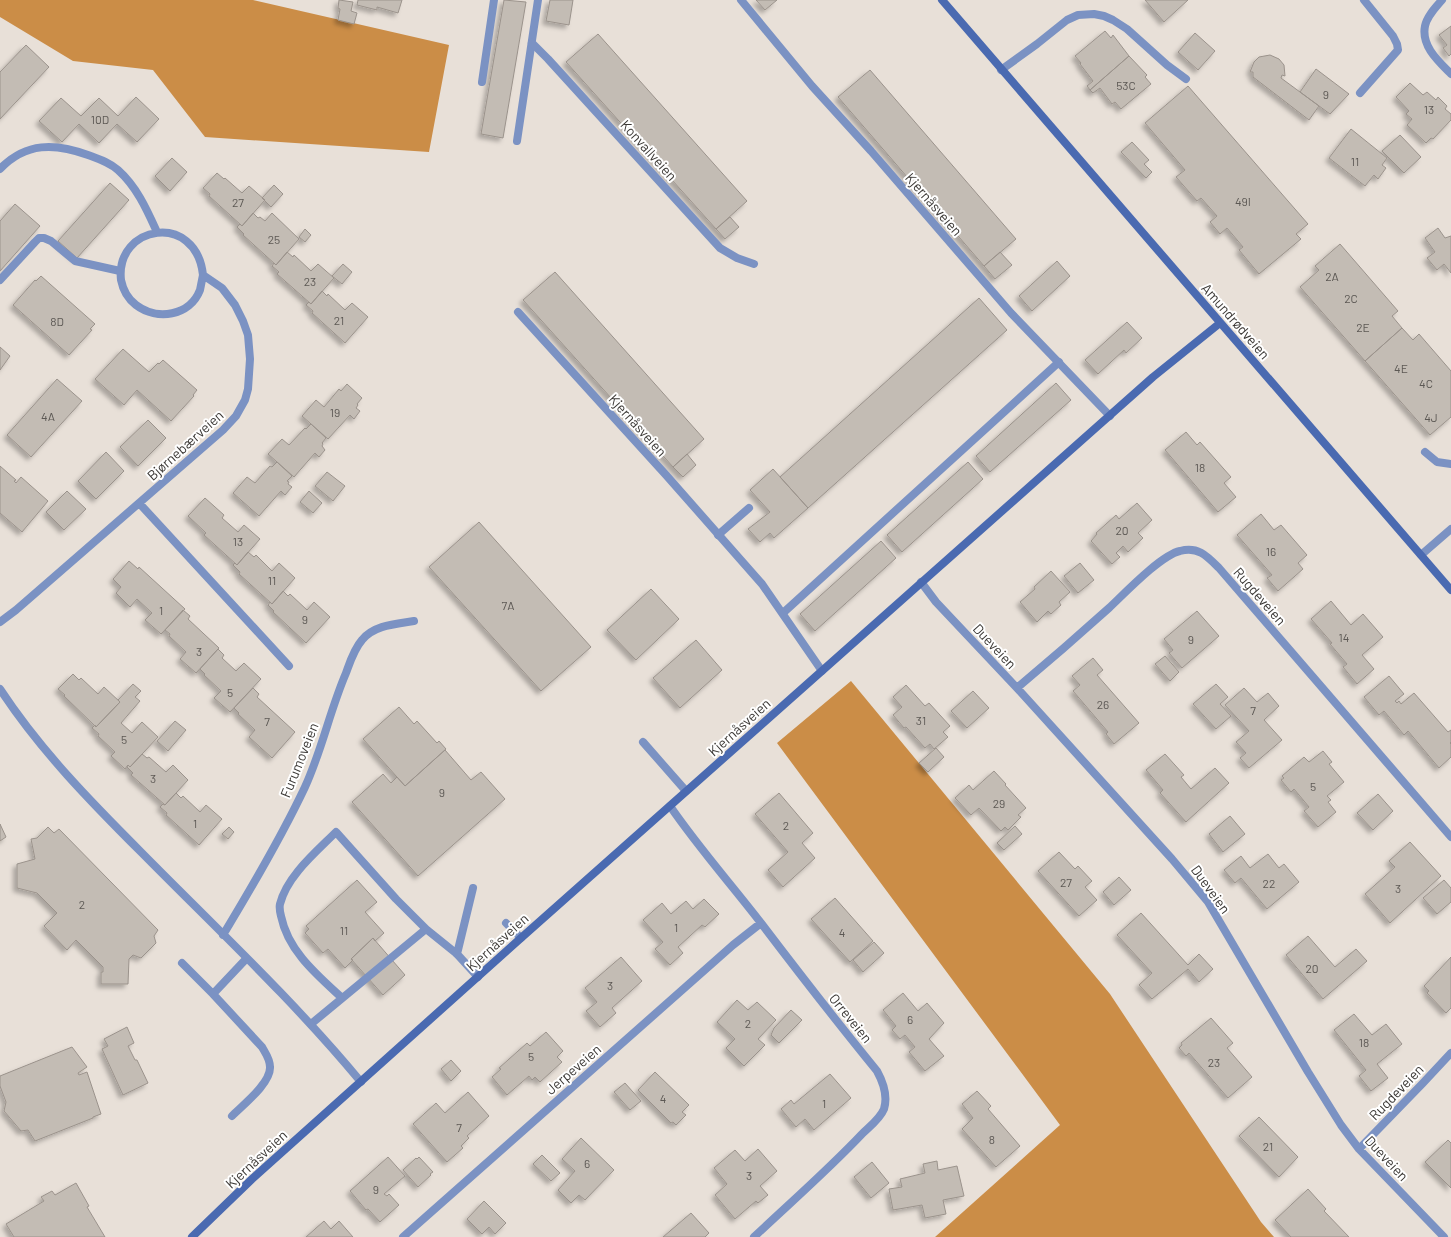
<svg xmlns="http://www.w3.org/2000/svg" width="1451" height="1237" font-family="Barlow,sans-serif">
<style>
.forest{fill:#cb8d47}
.building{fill:#c3bcb4;stroke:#9b938c;filter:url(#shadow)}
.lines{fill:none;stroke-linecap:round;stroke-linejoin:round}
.service{stroke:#7b92c3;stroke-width:8}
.minor{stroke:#7b92c3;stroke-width:8}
.secondary{stroke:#4a6ab1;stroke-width:8}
.labels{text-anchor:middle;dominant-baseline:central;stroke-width:4;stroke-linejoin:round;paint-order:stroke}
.number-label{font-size:12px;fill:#5c5854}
.street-label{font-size:14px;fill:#3a3734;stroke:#fff}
</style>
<defs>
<filter id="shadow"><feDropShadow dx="-3.5" dy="3.5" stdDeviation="2" flood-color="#0004"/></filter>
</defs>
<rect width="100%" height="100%" fill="#e8e0d8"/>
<path class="forest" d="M 0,0 L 253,0 L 449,45 L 429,152 L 205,137 L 153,70 L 73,61 L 0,17 Z
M 851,681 L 1110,994 L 1261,1222 L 1274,1237 L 935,1237 L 1060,1125 L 777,743 Z"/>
<path class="building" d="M 339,0 L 353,2 L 351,11 L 357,13 L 354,24 L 338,20 L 340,9 L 338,8 Z
M 358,0 L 402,0 L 398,13 L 377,7 L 377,10 L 357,5 Z
M 504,0 L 526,2 L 503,138 L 481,134 Z
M 550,0 L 573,0 L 569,25 L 546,21 Z
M 756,0 L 777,0 L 765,10 Z
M 1145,0 L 1188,0 L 1164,22 Z
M 1451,26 L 1451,54 L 1449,56 L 1443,48 L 1447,45 L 1439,35 Z
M 1105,31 L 1111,38 L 1113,35 L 1129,56 L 1090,90 L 1087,86 L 1093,81 L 1080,64 L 1081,63 L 1075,56 Z
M 1195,33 L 1215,51 L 1198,70 L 1178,52 Z
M 598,34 L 747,201 L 716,229 L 566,62 Z
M 26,45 L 49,67 L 0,119 L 0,72 Z
M 1270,55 L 1279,59 L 1284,65 L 1285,76 L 1282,75 L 1281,78 L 1319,106 L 1309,120 L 1253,77 L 1253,72 L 1250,72 L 1254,62 L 1259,57 Z
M 1129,56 L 1147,75 L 1145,77 L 1151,84 L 1121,109 L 1115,102 L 1112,104 L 1100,88 L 1093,93 L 1090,90 Z
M 1316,69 L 1349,94 L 1330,114 L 1300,92 Z
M 870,70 L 1016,239 L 984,266 L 838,97 Z
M 1410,83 L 1423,95 L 1427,92 L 1436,100 L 1438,97 L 1447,106 L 1445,109 L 1451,114 L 1451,120 L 1433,139 L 1431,138 L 1426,143 L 1407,125 L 1412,119 L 1406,114 L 1409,111 L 1396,97 Z
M 1188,86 L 1308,224 L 1296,234 L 1301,239 L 1259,274 L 1239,250 L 1243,247 L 1227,228 L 1220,234 L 1210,222 L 1217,216 L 1201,198 L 1197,201 L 1176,177 L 1185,170 L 1145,123 Z
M 136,97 L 159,119 L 137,142 L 117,124 L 99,143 L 79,124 L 62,142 L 39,121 L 61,98 L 81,116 L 99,98 L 118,116 Z
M 1351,129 L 1387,158 L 1382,165 L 1386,168 L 1378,179 L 1374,175 L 1365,186 L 1329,158 Z
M 1400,135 L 1421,157 L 1404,173 L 1382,151 Z
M 1132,142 L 1149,160 L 1144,164 L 1152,172 L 1146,178 L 1121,152 Z
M 172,158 L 187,172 L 170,191 L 155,176 Z
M 217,173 L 224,179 L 225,178 L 242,193 L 249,186 L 265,200 L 242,226 L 209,196 L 210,194 L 203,188 Z
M 110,183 L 129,200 L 77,258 L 58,241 Z
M 274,185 L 283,194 L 271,207 L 262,198 Z
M 15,204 L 40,226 L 0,271 L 0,221 Z
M 253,213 L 258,218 L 260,217 L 265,221 L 272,213 L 299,239 L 276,265 L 243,235 L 244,234 L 237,227 L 240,224 L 242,226 Z
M 730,217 L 739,227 L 725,239 L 716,229 Z
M 1438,228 L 1445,238 L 1451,236 L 1451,273 L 1444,264 L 1437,270 L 1427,258 L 1435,252 L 1425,238 Z
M 305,229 L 311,235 L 305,242 L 299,237 Z
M 1340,244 L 1398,311 L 1392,316 L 1402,328 L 1365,361 L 1300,287 L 1319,270 L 1315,266 Z
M 287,252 L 293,257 L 294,255 L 311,271 L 318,264 L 334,278 L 311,304 L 277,274 L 279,272 L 272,266 L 274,263 L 276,265 Z
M 1000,252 L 1012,265 L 995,279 L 984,266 Z
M 1057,261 L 1070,276 L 1032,311 L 1019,296 Z
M 343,264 L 352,272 L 342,284 L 332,276 Z
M 555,272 L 704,439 L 673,467 L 523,300 Z
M 41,276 L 95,324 L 90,329 L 92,330 L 69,355 L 13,305 L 35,280 L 36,281 Z
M 322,291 L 327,296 L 328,294 L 345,310 L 352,303 L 368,317 L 345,343 L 312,313 L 313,311 L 306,305 L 309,302 L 311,304 Z
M 979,298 L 1007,330 L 808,508 L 780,477 Z
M 1127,322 L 1142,338 L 1126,353 L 1124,350 L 1098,374 L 1085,360 Z
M 1402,328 L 1413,340 L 1419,334 L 1451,371 L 1451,417 L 1430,435 L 1365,361 Z
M 0,347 L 10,356 L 0,370 Z
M 123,349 L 149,372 L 158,363 L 159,364 L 163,360 L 197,390 L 193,395 L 194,396 L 171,421 L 137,390 L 124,405 L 95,379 Z
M 57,379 L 82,401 L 31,457 L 7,435 Z
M 1056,383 L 1071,400 L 990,472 L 976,456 Z
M 347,384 L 362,398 L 357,404 L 358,405 L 356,408 L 360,411 L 354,419 L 350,415 L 328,439 L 302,416 L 316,400 L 324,407 L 339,389 L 341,391 Z
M 148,420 L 166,438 L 138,466 L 120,447 Z
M 311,424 L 326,438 L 322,443 L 323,444 L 322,446 L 325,450 L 319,457 L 315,453 L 294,477 L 268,454 L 282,439 L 289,445 L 305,428 L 306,429 Z
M 1186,432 L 1197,445 L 1200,442 L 1231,477 L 1224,483 L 1236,497 L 1218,512 L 1165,450 Z
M 106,452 L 124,471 L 96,499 L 78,481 Z
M 687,454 L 696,465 L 683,477 L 673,467 Z
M 277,462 L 292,476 L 287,481 L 289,482 L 288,484 L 292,487 L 285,495 L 281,491 L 259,516 L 233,493 L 247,477 L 255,483 L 270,466 L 272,467 Z
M 968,462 L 983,479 L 902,552 L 887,535 Z
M 0,466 L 16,480 L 14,481 L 16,483 L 21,477 L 48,501 L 22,532 L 0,513 Z
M 773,469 L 808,508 L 774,538 L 770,533 L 760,542 L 748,529 L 770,512 L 750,490 Z
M 327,472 L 345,486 L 333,501 L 315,486 Z
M 67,491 L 86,509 L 64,530 L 46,512 Z
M 309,491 L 322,503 L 313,513 L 300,502 Z
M 205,498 L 224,515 L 222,518 L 238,532 L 244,525 L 260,539 L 237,565 L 204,535 L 206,533 L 188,516 Z
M 1137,503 L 1152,520 L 1138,533 L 1143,538 L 1128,552 L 1123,546 L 1116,553 L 1120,557 L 1112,564 L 1091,541 L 1097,534 L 1096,533 L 1116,515 L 1119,519 Z
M 1261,514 L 1274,530 L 1281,525 L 1307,555 L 1298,563 L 1303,569 L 1278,591 L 1267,578 L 1272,575 L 1237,535 Z
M 479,522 L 591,647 L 541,691 L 429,567 Z
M 881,541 L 896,558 L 815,631 L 800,614 Z
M 248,552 L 254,557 L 256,555 L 272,571 L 279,563 L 295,578 L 272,604 L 239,574 L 240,572 L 233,565 L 235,563 L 237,565 Z
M 129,561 L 138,569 L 139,567 L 185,609 L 161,634 L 145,620 L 152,613 L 137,599 L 130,607 L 116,593 L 121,587 L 113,579 Z
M 1080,563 L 1094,580 L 1078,593 L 1064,576 Z
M 1051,571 L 1070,592 L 1059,602 L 1061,605 L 1051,614 L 1048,611 L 1037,622 L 1020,602 L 1035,589 L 1034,587 Z
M 651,589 L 679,619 L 636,660 L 607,630 Z
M 283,591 L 288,596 L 290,594 L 307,610 L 314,602 L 330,617 L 306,643 L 273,612 L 274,611 L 268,605 L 270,602 L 272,604 Z
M 1331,601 L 1351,625 L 1363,614 L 1383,637 L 1362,655 L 1374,669 L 1357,684 L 1343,667 L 1347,664 L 1330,644 L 1332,643 L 1311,619 Z
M 183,610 L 190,616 L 188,619 L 219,648 L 196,673 L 180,659 L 186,652 L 169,636 L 170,634 L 165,630 Z
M 1197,611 L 1219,636 L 1182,668 L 1169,653 L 1173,650 L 1164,639 Z
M 696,640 L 722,670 L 680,708 L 653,678 Z
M 218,649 L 224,655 L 222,658 L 236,671 L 244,663 L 261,679 L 230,712 L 214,698 L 221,691 L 204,675 L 205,674 L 200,669 Z
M 1165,656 L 1179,672 L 1170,681 L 1155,664 Z
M 1093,658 L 1103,670 L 1097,675 L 1139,723 L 1114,744 L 1106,734 L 1108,732 L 1073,691 L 1080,685 L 1072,676 Z
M 73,674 L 79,680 L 81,678 L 98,694 L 104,687 L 120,702 L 96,727 L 64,696 L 65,695 L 58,689 Z
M 1389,676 L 1404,694 L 1395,701 L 1397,703 L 1399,701 L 1401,704 L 1414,693 L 1448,732 L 1451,730 L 1451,742 L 1450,743 L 1451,744 L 1451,757 L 1439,768 L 1408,731 L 1404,735 L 1384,711 L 1379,715 L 1364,697 Z
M 133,684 L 141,691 L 135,697 L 140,701 L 121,723 L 132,733 L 142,722 L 158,737 L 130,767 L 128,765 L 125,769 L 111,756 L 115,752 L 98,736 L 99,734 L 92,728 L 95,725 L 96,727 L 120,702 L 118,700 Z
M 1216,684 L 1228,697 L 1220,704 L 1231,716 L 1216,729 L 1193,704 Z
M 906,685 L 925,706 L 929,703 L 950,726 L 943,732 L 948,737 L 934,749 L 930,744 L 925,748 L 906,727 L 904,728 L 893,715 L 902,707 L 893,697 Z
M 253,688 L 259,694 L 257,697 L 295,732 L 272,758 L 249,737 L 255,730 L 238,714 L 239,713 L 234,708 Z
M 1244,688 L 1257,702 L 1268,693 L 1279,706 L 1264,720 L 1282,740 L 1249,768 L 1240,758 L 1246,753 L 1236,742 L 1249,731 L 1225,705 Z
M 973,691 L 989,708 L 967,728 L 951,711 Z
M 399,707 L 414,724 L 417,721 L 437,743 L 439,741 L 446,749 L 405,786 L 363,739 Z
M 175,721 L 186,730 L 168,751 L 157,741 Z
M 936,748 L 944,757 L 928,772 L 919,763 Z
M 445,750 L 471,780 L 481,772 L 505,799 L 418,876 L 352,802 L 383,774 L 391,783 L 397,777 L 405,786 Z
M 1323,751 L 1332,762 L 1329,764 L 1344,782 L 1327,796 L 1331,800 L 1328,802 L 1336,812 L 1318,827 L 1304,811 L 1309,807 L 1294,789 L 1291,792 L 1281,780 L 1284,778 L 1282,776 L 1304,757 L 1309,762 Z
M 142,754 L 147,758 L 149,757 L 166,772 L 173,765 L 188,780 L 165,805 L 131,775 L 133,773 L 127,767 L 128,765 L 130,767 Z
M 1165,754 L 1184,775 L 1181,777 L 1191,789 L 1215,768 L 1229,783 L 1186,822 L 1160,793 L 1163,790 L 1146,770 Z
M 994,771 L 1006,784 L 1005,785 L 1026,808 L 1018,815 L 1021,817 L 1008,830 L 1005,827 L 1001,831 L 979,808 L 971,815 L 955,798 L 969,785 L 973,790 Z
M 176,793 L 181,798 L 183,796 L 200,812 L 206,805 L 222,819 L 199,845 L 166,815 L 167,813 L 160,807 L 163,804 L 165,805 Z
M 779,793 L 813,833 L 802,843 L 815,858 L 783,887 L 768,870 L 788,852 L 755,814 Z
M 1378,794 L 1393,811 L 1373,830 L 1357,813 Z
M 1230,816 L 1245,834 L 1223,852 L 1209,834 Z
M 0,824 L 6,837 L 0,841 Z
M 1015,826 L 1022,834 L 1004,850 L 997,843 Z
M 48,827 L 54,833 L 59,829 L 158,930 L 154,936 L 156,943 L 141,958 L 133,955 L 129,959 L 128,984 L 101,984 L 101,972 L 103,972 L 103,967 L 76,940 L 67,950 L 44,926 L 57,913 L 37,893 L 17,888 L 17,864 L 35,859 L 31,839 L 37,838 Z
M 229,827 L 234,832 L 228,839 L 222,834 Z
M 1410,842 L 1441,876 L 1390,923 L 1365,894 L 1395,867 L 1389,861 Z
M 1059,852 L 1075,869 L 1078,866 L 1092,881 L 1085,887 L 1097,900 L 1079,916 L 1038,871 Z
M 1268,854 L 1279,868 L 1284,864 L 1299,882 L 1267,909 L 1241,878 L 1235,883 L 1224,870 L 1241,856 L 1250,868 Z
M 1119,877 L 1131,890 L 1114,905 L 1103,892 Z
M 357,880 L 377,902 L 365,912 L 384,933 L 375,941 L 373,938 L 351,959 L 353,960 L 345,968 L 328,949 L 323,953 L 305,933 L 309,929 L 306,926 Z
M 1444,880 L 1451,888 L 1451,902 L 1437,914 L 1423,898 Z
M 835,898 L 873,941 L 850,962 L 811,919 Z
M 704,899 L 719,914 L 705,927 L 702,925 L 678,947 L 683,953 L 670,965 L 655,949 L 663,942 L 643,920 L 662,903 L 671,914 L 686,901 L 693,909 Z
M 1141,913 L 1188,965 L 1199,954 L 1213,969 L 1199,982 L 1188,969 L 1152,999 L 1139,985 L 1152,973 L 1117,935 Z
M 1308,936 L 1335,967 L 1356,949 L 1367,961 L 1323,999 L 1286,955 Z
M 373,938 L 405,975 L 383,995 L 351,959 Z
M 874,942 L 884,953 L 863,972 L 853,960 Z
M 621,957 L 642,981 L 612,1008 L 616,1013 L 600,1027 L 586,1011 L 597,1002 L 585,988 Z
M 1451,957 L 1451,1008 L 1446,1013 L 1427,993 L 1429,991 L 1424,986 Z
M 903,993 L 918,1011 L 927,1003 L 944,1023 L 929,1039 L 944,1056 L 925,1071 L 909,1052 L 915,1047 L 905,1035 L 900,1039 L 892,1030 L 896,1026 L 883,1010 Z
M 737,1000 L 748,1010 L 757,1002 L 776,1020 L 758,1039 L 765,1045 L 744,1066 L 726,1048 L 735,1039 L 717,1022 Z
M 791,1010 L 802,1020 L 779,1043 L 771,1035 L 774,1028 Z
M 1354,1014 L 1372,1035 L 1386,1024 L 1402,1044 L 1377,1064 L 1388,1078 L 1371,1091 L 1359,1076 L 1366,1070 L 1334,1030 Z
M 1211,1018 L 1233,1043 L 1227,1048 L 1252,1077 L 1228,1098 L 1189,1053 L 1186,1056 L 1179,1048 L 1182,1045 L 1181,1043 Z
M 127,1027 L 134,1043 L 128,1046 L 135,1060 L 137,1060 L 148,1083 L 123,1095 L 102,1049 L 108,1046 L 104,1039 Z
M 546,1032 L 563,1051 L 557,1057 L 562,1062 L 540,1082 L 535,1077 L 532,1080 L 529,1076 L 507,1095 L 492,1077 L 501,1069 L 499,1068 L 527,1043 L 530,1046 Z
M 72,1047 L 87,1067 L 78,1073 L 79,1075 L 87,1072 L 101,1114 L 93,1117 L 93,1118 L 35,1141 L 28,1130 L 21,1131 L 4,1111 L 6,1102 L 0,1086 L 0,1076 Z
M 451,1060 L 461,1071 L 451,1081 L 441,1069 Z
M 655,1072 L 689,1105 L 682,1112 L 686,1115 L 676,1125 L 673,1122 L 671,1123 L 638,1090 Z
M 830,1074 L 851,1098 L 814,1130 L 805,1119 L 796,1127 L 781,1109 L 791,1100 L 794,1104 Z
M 625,1083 L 641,1101 L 630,1110 L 614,1092 Z
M 977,1091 L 991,1106 L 988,1109 L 1020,1146 L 996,1167 L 962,1129 L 973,1118 L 962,1104 Z
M 468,1092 L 489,1116 L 467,1136 L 469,1138 L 461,1146 L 463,1148 L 447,1162 L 413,1124 L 436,1103 L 445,1113 Z
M 1259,1117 L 1298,1157 L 1279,1177 L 1239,1136 Z
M 581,1138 L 614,1170 L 585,1200 L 579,1195 L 571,1203 L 558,1190 L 575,1171 L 562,1159 Z
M 1448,1140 L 1451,1143 L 1451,1188 L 1425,1162 Z
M 758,1149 L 777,1171 L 760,1186 L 768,1195 L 758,1203 L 756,1201 L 735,1219 L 715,1195 L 727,1184 L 714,1168 L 735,1150 L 745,1161 Z
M 542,1155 L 560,1173 L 551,1181 L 533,1164 Z
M 388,1157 L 405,1176 L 384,1194 L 387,1196 L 389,1194 L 399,1205 L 380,1222 L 368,1209 L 366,1210 L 350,1191 Z
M 419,1157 L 433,1172 L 430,1174 L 431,1175 L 418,1187 L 403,1170 L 416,1158 L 417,1159 Z
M 937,1161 L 938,1170 L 957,1166 L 964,1196 L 943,1200 L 946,1214 L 925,1218 L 922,1205 L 893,1210 L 889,1189 L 902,1187 L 900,1179 L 925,1173 L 923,1164 Z
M 872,1162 L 889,1183 L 871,1198 L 854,1177 Z
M 76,1183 L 89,1206 L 87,1207 L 105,1237 L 14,1237 L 6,1224 L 44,1201 L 41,1197 L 52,1191 L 55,1195 Z
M 1308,1189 L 1326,1209 L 1324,1211 L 1349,1237 L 1291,1237 L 1275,1220 Z
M 484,1201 L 506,1223 L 495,1234 L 489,1227 L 482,1234 L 467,1219 Z
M 691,1213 L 709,1233 L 705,1237 L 663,1237 Z
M 324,1221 L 331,1229 L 339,1221 L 353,1237 L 306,1237 Z"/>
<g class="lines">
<path class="service" d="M 482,82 L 494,0
M 517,141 L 538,0
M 0,280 L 35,242 L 39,238 L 44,238 L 51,241 L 75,261 L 120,271
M 1425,452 L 1437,462 L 1451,464
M 718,535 L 749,508
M 783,613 L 1059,362
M 643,742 L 686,791
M 506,923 L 521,938
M 457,954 L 473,888
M 182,963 L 213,994 L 262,1047 C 266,1054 270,1059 270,1067 C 271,1083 243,1105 232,1116
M 213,994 L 246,959
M 342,998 C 317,975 288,951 281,916 C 280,912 279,908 280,904 C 287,876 316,852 336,832 L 396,899 L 426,929
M 311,1024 L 426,929 L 457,954 L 478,977"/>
<path class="minor" d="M 741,0 L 812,86 L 871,151 L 1011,313 L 1110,416
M 1442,0 C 1436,7 1427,16 1425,26 C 1421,46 1438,61 1451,74
M 532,43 L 548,59 L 720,248 L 737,258 L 754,264
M 1001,70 L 1037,44 L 1067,20 L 1078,15 L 1094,14 L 1104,16 L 1113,20 L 1127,29 L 1167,65 L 1186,79
M 1360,93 L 1398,50 L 1397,44 L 1393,36 L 1364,0
M 0,169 C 26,142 55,143 88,155 C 99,159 109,162 118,170 C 137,187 147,210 157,232
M 518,312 L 666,475 L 762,584 L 822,671
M 139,503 L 289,666
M 1421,555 L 1451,529
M 921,582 L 936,602 L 1017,688 L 1172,859 L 1208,902 L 1308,1072 L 1341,1125 L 1359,1149 L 1444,1237
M 0,622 L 16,610 L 223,430 L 236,416 L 245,400 L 248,389 L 250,359 L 248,335 L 243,321 L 235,305 L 222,288 L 203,275 C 196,211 115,225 121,280 C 123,290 128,299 136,305 C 157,321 190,316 200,290 C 201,285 202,280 203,275
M 1017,688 C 1048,662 1079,635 1109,608 C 1124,594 1161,555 1180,551 C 1198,546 1207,556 1219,568 L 1451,837
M 0,689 C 40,750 91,802 142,853 C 216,928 294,1001 361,1082
M 670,806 C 698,847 731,884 761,923 C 799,973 837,1022 877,1071 C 883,1082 888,1096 884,1109 C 880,1119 869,1127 862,1134 C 828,1170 790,1203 754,1237
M 223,935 C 252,887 281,838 305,787 C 322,750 330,710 346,673 C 350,662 354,649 362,640 C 374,625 396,624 414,621
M 1359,1149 L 1423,1083 L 1451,1053
M 403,1237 L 733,945 L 761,923"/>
<path class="secondary" d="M 942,0 L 1451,590
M 192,1237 L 252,1179 L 521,938 L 1153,377 L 1220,323"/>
</g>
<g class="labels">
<g class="number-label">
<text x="1126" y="85">53C</text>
<text x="1326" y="94">9</text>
<text x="1429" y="109">13</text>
<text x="100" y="119">10D</text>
<text x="1355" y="161">11</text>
<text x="1243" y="201">49I</text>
<text x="238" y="202">27</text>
<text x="274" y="239">25</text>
<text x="1332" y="276">2A</text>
<text x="310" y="281">23</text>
<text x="1351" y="298">2C</text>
<text x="339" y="320">21</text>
<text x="57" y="321">8D</text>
<text x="1363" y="327">2E</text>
<text x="1401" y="368">4E</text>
<text x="1426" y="383">4C</text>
<text x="335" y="412">19</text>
<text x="48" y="416">4A</text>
<text x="1431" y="417">4J</text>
<text x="1200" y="467">18</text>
<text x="1122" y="530">20</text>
<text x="238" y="541">13</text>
<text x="1271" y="551">16</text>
<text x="272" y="580">11</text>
<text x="508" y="605">7A</text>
<text x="161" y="610">1</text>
<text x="305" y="619">9</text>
<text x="1344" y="637">14</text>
<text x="1191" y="639">9</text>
<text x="199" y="651">3</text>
<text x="230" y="692">5</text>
<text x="1103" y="704">26</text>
<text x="1253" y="710">7</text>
<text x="921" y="720">31</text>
<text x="267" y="721">7</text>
<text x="124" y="739">5</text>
<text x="153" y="778">3</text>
<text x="1313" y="786">5</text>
<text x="442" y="792">9</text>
<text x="999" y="803">29</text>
<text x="195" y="823">1</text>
<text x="786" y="825">2</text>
<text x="1066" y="882">27</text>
<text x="1269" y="883">22</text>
<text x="1398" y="888">3</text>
<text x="82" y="904">2</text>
<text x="676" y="927">1</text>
<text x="344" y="930">11</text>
<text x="842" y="932">4</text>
<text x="1312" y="968">20</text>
<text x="610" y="985">3</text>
<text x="910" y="1019">6</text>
<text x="748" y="1023">2</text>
<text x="1364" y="1042">18</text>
<text x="531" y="1056">5</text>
<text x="1214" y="1062">23</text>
<text x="663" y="1098">4</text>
<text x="824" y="1103">1</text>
<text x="459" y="1127">7</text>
<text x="992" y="1139">8</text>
<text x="1268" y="1146">21</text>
<text x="587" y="1163">6</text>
<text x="749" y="1175">3</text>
<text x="376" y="1189">9</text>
</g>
<g class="street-label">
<text transform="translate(649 150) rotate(48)">Konvallveien</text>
<text transform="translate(934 204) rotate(49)">Kjernåsveien</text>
<text transform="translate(1236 321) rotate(49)">Amundrødveien</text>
<text transform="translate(638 425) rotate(48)">Kjernåsveien</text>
<text transform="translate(185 445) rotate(-42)">Bjørnebærveien</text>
<text transform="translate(1260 596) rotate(49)">Rugdeveien</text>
<text transform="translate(995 646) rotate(47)">Dueveien</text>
<text transform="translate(739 727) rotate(-42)">Kjernåsveien</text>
<text transform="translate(299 760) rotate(-68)">Furumoveien</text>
<text transform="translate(1211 889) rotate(54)">Dueveien</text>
<text transform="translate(497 942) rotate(-42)">Kjernåsveien</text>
<text transform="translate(851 1018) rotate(51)">Orreveien</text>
<text transform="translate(573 1069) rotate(-41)">Jerpeveien</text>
<text transform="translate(1396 1092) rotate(-46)">Rugdeveien</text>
<text transform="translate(1387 1158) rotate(47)">Dueveien</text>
<text transform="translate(256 1159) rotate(-43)">Kjernåsveien</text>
</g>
</g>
</svg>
